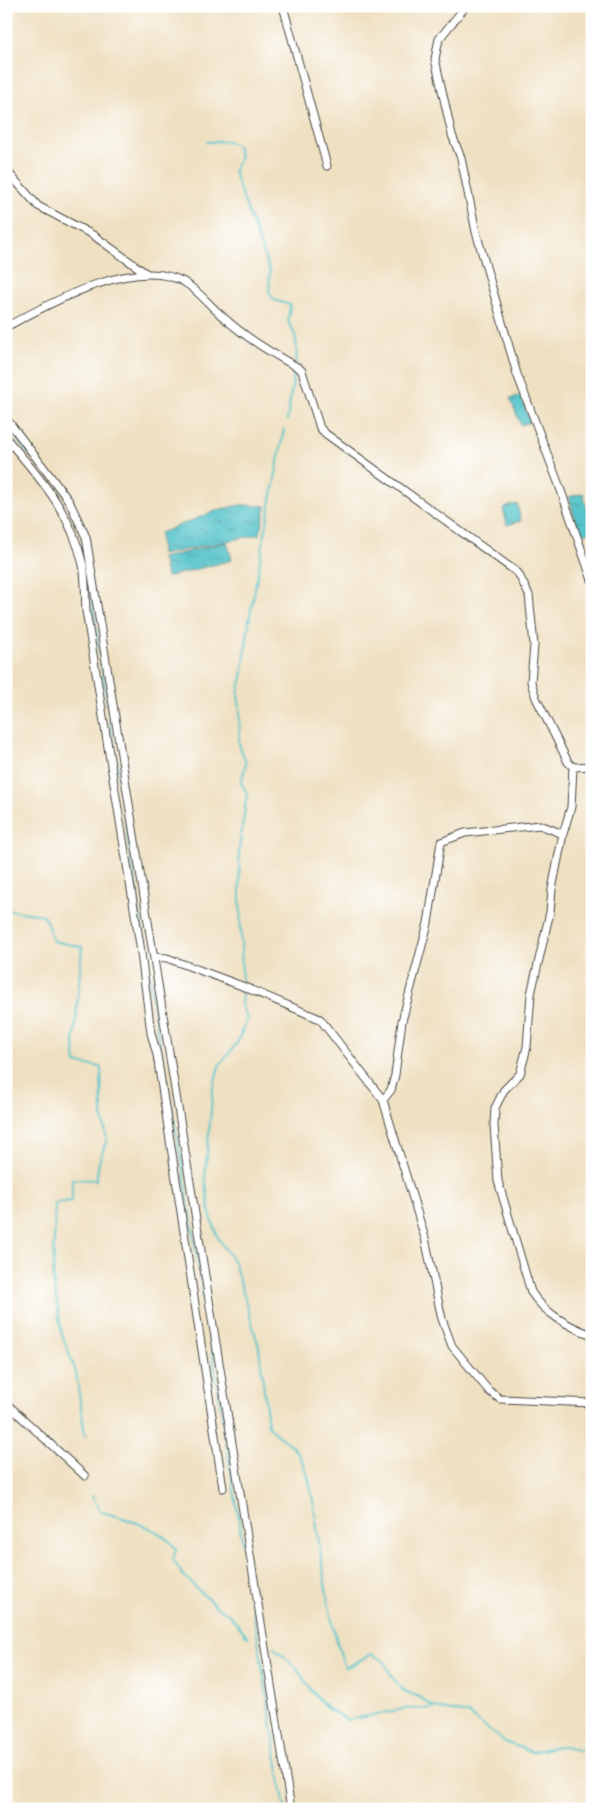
<svg xmlns="http://www.w3.org/2000/svg" width="598" height="1815" font-family="Delius,sans-serif">
<style>
.water{fill:url(#water-ripples);stroke:#40787a}
.lines{fill:none;stroke-linecap:round;stroke-linejoin:round}
.stream{stroke:#56c4ca;stroke-width:2}
.minor-casing{stroke:#484642;stroke-width:9}
.minor{stroke:#fff;stroke-width:7}
</style>
<defs>
<pattern id="water-ripples" width="26" height="14" patternUnits="userSpaceOnUse" patternTransform="scale(1.25)"><rect width="26" height="14" fill="#56c4ca"/><path d="M2 4q2-2 4 0t4 0M15 11q2-2 4 0t4 0" fill="none" stroke="#479fa4"/></pattern>
</defs>
<rect width="100%" height="100%" fill="#fff"/>
<filter id="ink" filterUnits="userSpaceOnUse"><feTurbulence type="fractalNoise" baseFrequency=".02" numOctaves="2"/><feDisplacementMap in="SourceGraphic" scale="10" xChannelSelector="R" yChannelSelector="G"/><feConvolveMatrix kernelMatrix="1 2 1 2 8 2 1 2 1" color-interpolation-filters="sRGB"/></filter>
<filter id="wash" filterUnits="userSpaceOnUse"><feTurbulence type="fractalNoise" baseFrequency=".0096" numOctaves="4" result="noise"/><feDisplacementMap in="SourceGraphic" scale="20" xChannelSelector="R" yChannelSelector="G"/><feGaussianBlur stdDeviation="1.12" result="paint"/><feColorMatrix in="noise" values="0 0 0 0 0 0 0 0 0 0 0 0 0 0 0 0 0 1.4 0 .05"/><feComposite in="paint" operator="in"/></filter>
<g filter="url(#wash)">
<rect width="100%" height="100%" fill="#efe0c1"/>
<path class="water" d="M 521,396 L 530,422 L 521,425 L 510,398 Z
M 583,493 L 592,531 L 579,535 L 569,497 Z
M 517,504 L 521,521 L 507,525 L 503,508 Z
M 241,505 L 266,506 L 260,534 L 161,555 L 160,533 L 221,509 Z
M 227,542 L 232,560 L 167,577 L 162,558 Z"/>
<g class="lines">
<path class="stream" d="M 207,142 L 228,141 L 238,147 L 240,158 L 234,170 L 236,179 L 270,271 L 269,292 L 274,300 L 290,305 L 288,321 L 295,335 L 297,349 L 296,364
M 287,420 L 295,368
M 6,426 L 32,457
M 84,544 L 87,567
M 88,576 L 159,1041 L 182,1163 L 285,1809
M 6,910 L 44,915 L 53,941 L 82,947 L 74,1043 L 76,1063 L 101,1067 L 102,1114 L 107,1139 L 99,1162 L 96,1180 L 72,1179 L 72,1201 L 55,1203 L 53,1279 L 62,1335 L 76,1372 L 85,1436
M 242,982 L 239,850 L 247,793 L 241,783 L 246,763 L 239,744 L 240,709 L 238,694 L 243,671 L 249,621 L 284,429
M 242,994 L 241,1005 L 247,1019 L 237,1043 L 219,1066 L 213,1088 L 205,1176 L 210,1214 L 218,1238 L 234,1262 L 259,1347 L 268,1425 C 275,1438 292,1441 300,1457 C 311,1477 314,1505 317,1528 C 324,1574 329,1623 345,1668 L 372,1654 L 384,1661 L 391,1675 L 402,1690 L 419,1697 L 435,1708
M 92,1496 L 100,1511 C 126,1520 160,1526 176,1549 L 173,1560 L 183,1575 L 214,1605 L 230,1615 L 248,1637
M 273,1647 L 296,1667 L 310,1689 L 328,1709 L 348,1720 L 403,1709 L 435,1708 L 468,1714 L 505,1742 L 532,1752 L 558,1746 L 592,1753"/>
</g>
</g>
<g filter="url(#ink)">
<g class="lines">
<g class="minor-casing">
<path id="minor" d="M 283,6 L 327,166
M 466,6 L 439,39 L 435,59 L 452,135 L 461,158 L 476,232 L 517,374 L 559,485 L 592,580
M 6,170 L 38,206 L 93,235 L 147,274
M 6,327 C 50,303 135,255 184,282 C 199,291 208,304 221,315 C 244,337 271,353 299,368 L 302,371 L 320,428 L 326,434 L 518,573 L 529,595 L 534,645 L 531,682 L 536,698 L 568,762 L 573,767 L 571,807 L 563,834 L 552,889 L 550,912 L 531,994 L 527,1047 L 520,1074 L 504,1090 L 495,1108 L 494,1125 L 498,1181 L 531,1292 C 545,1314 568,1326 592,1335
M 6,418 L 69,501 L 86,537 L 291,1809
M 6,438 C 40,478 71,512 83,565 C 86,580 85,596 86,611 L 140,945 L 151,1033 L 157,1055 L 223,1488
M 573,767 L 592,766
M 155,957 L 167,958 L 242,986 L 320,1019 L 383,1100 L 425,1238 L 442,1319 L 452,1346 L 489,1391 L 500,1399 L 592,1403
M 383,1100 L 391,1090 L 395,1075 L 402,1021 L 428,923 L 441,842 L 465,833 L 540,825 L 563,834
M 6,1403 L 85,1476"/>
</g>
<use href="#minor" class="minor"/>
</g>
</g>
<rect width="598" height="1815" fill="none" stroke="#fff" stroke-width="25"/>
</svg>
